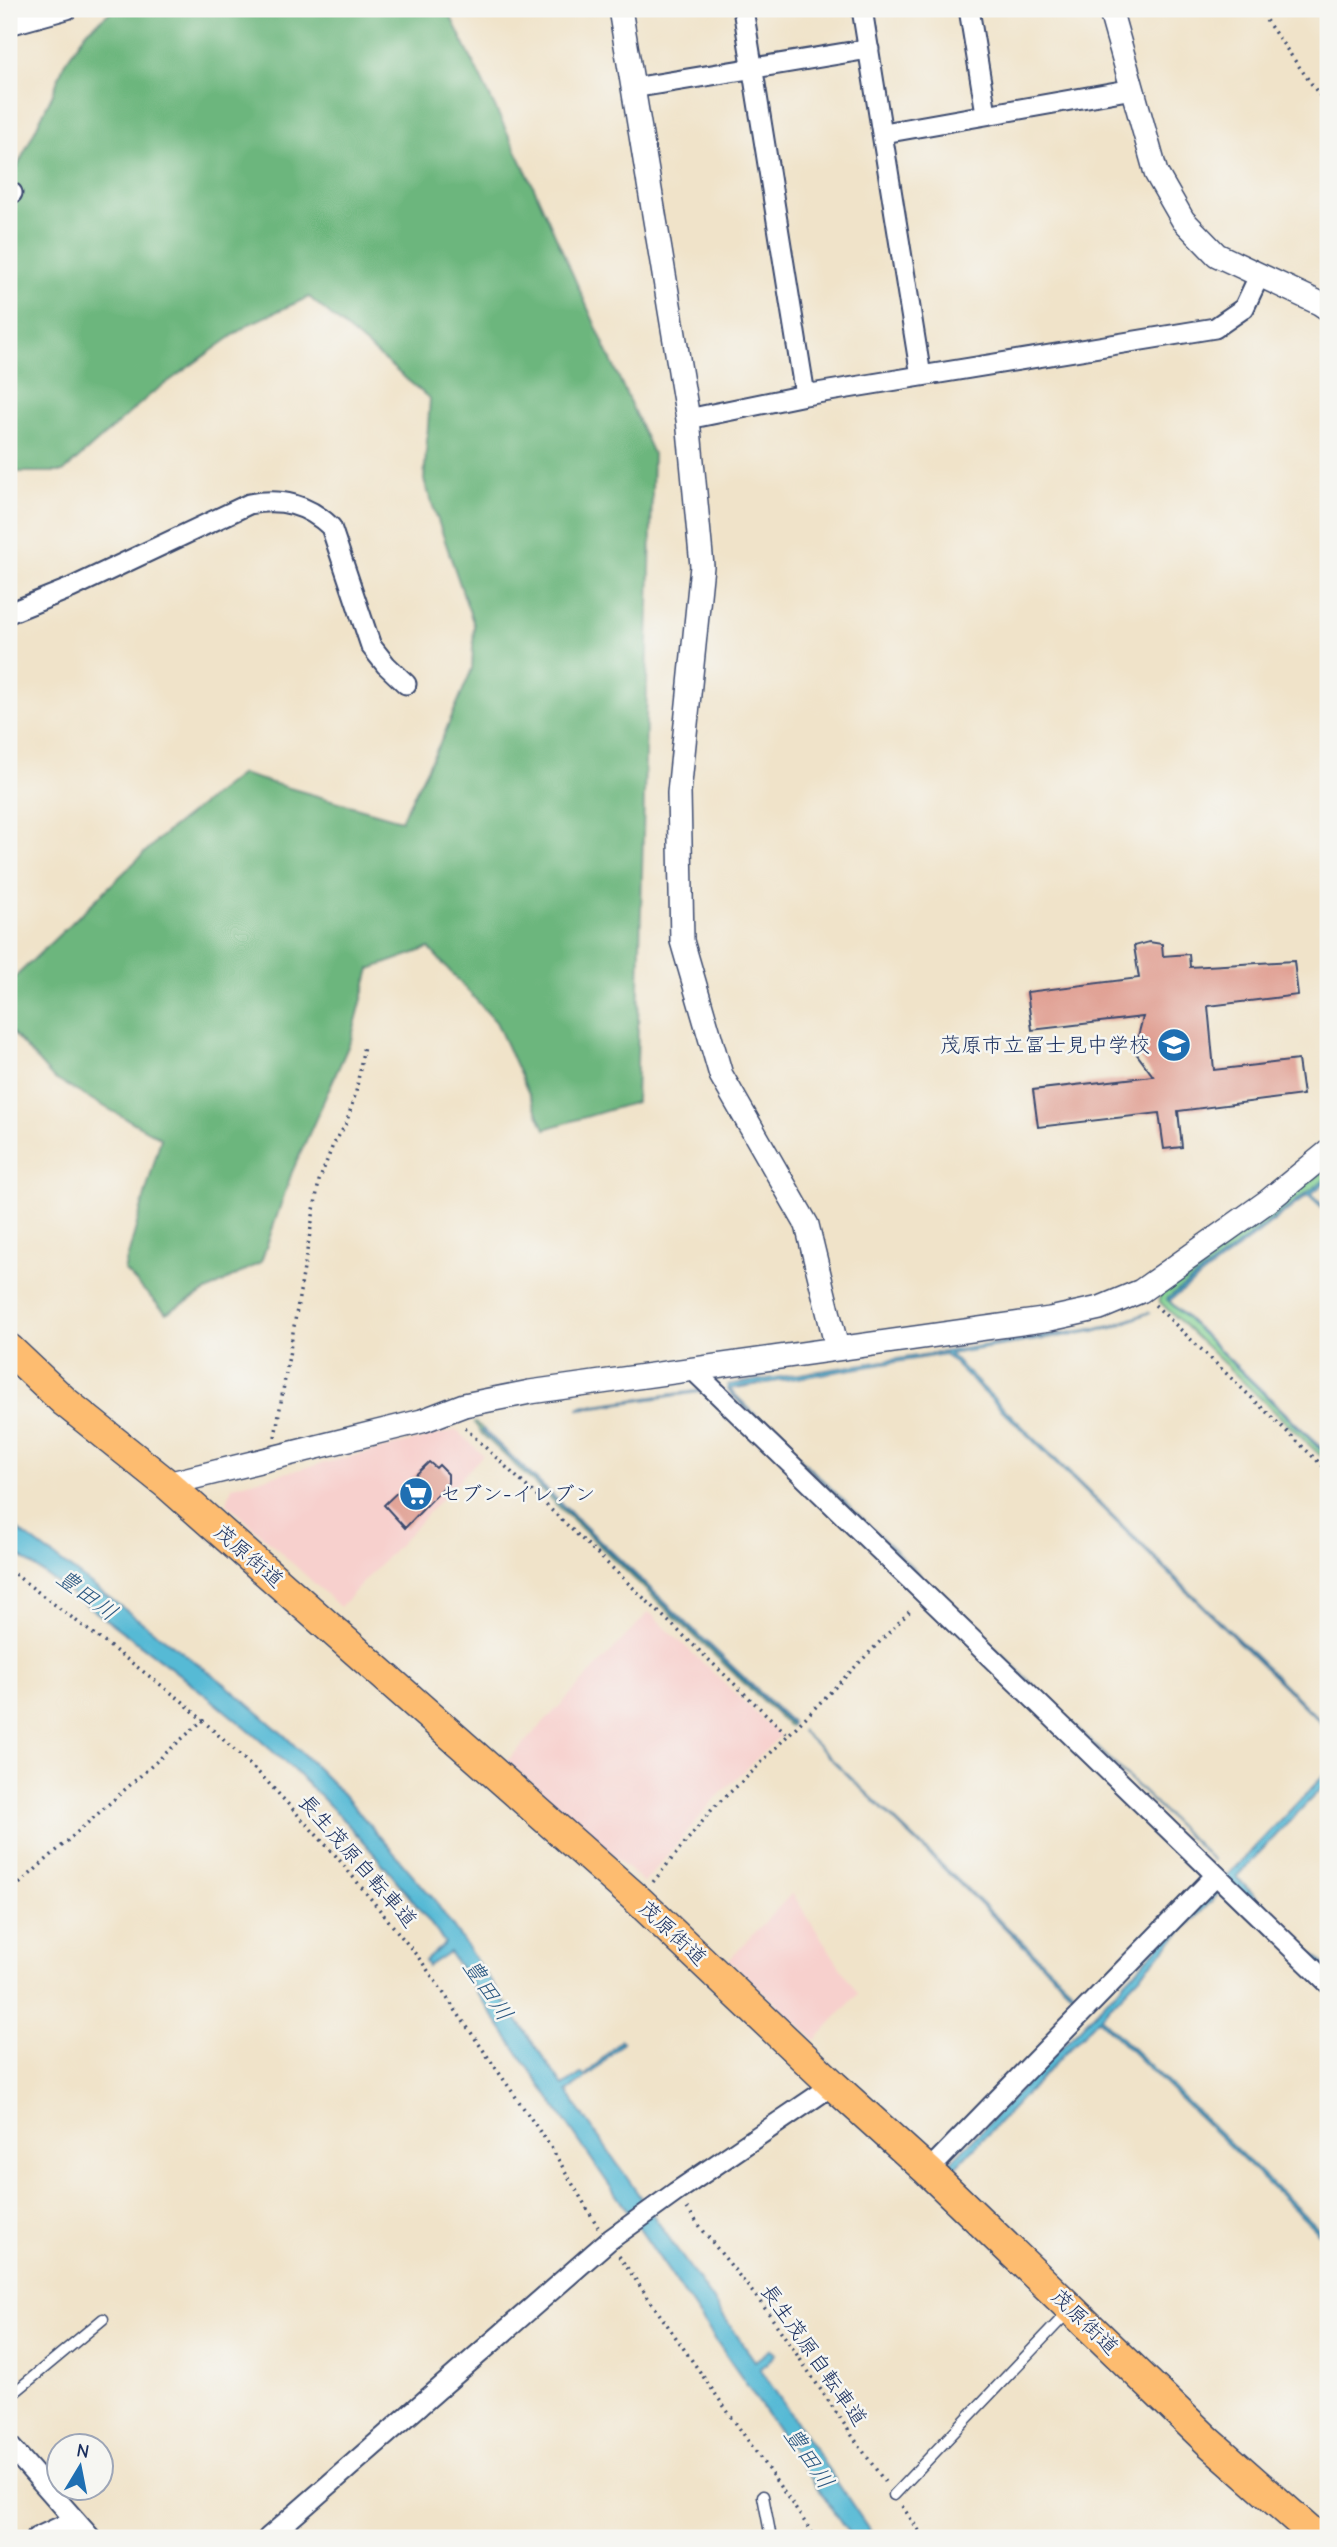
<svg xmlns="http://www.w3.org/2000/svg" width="1337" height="2547" font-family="'Comic Neue','Klee One',sans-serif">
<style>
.built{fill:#f7d0cd}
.green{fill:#86d493;stroke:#508278;stroke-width:2}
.forest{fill:#6cb67d;stroke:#44726e;stroke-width:2}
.water{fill:#56bad5;stroke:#38749a;stroke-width:2}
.building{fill:#e09f92}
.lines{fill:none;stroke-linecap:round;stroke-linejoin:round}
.service-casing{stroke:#3b4a6e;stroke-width:13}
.minor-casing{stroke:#3b4a6e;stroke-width:23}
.tertiary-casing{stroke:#3b4a6e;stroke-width:26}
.primary-casing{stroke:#3b4a6e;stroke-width:33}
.path{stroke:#3b4a6e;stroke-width:3.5;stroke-dasharray:2 5;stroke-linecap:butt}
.service{stroke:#fff;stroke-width:10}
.minor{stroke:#fff;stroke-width:19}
.tertiary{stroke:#fff;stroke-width:23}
.primary{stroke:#fdbc6f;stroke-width:30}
.labels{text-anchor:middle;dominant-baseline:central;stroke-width:5;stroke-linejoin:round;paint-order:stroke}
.poi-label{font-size:21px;fill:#1b2f5e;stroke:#f6f6f2;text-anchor:end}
.street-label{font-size:21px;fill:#1b2f5e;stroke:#f6f6f2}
.water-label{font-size:23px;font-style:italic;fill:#2d5982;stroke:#f6f6f2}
</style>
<rect width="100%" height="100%" fill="#f6f6f2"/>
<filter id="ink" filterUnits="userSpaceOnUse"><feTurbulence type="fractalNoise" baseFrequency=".0143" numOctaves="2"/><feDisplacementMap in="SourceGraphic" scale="14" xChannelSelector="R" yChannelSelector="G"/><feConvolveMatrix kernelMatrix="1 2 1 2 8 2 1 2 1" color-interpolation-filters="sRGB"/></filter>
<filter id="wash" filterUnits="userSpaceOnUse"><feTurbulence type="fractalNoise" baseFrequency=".00686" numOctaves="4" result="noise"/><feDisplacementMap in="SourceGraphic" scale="28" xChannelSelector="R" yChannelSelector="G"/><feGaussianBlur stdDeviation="1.57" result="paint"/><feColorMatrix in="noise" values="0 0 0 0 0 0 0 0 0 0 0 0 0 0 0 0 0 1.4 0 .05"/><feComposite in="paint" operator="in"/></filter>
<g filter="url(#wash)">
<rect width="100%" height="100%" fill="#f0e3c9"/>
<path class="built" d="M 457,1430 L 483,1455 L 340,1607 L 227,1503 L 232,1486 Z
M 649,1612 L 780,1736 L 712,1802 L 644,1883 L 507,1761 Z
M 792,1893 L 858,1994 L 815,2040 L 729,1960 Z"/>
<path class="green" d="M 1328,1168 L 1328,1177 L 1167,1299 L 1328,1457 L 1328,1463 L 1160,1302 L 1159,1292 Z
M 474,1422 L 483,1429 L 482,1431 L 791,1725 L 789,1726 L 482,1434 Z"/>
<path class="forest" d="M 114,9 L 447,9 L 531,181 L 653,454 L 636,1102 L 545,1129 L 496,1022 L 429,948 L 370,969 L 351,1040 L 292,1172 L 261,1262 L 166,1313 L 124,1270 L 161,1138 L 53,1078 L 9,1029 L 9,983 L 163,835 L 241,774 L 401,820 L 443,737 L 472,669 L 474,625 L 424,480 L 430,399 L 309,297 L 249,324 L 151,394 L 63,472 L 9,472 L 9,184 L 53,93 L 64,64 L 87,31 Z"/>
<path class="water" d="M 1328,1177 L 1328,1180 L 1311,1194 L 1328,1211 L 1328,1214 L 1308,1195 L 1169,1301 L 1328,1454 L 1328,1457 L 1167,1299 Z
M 1150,1312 L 1113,1328 L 949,1354 L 1328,1728 L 1328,1730 L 945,1354 L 729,1389 L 1214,1861 L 727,1390 L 728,1385 L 1112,1326 Z
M 703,1390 L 706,1391 L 579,1409 L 579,1407 Z
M 483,1429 L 792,1723 L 791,1725 L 482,1431 Z
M 9,1523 L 225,1684 L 285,1736 L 343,1794 L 433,1898 L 563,2086 L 581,2074 L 585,2076 L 621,2040 L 623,2042 L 593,2072 L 567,2092 L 755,2361 L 771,2349 L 776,2354 L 760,2369 L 875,2538 L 852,2538 L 449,1952 L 428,1966 L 425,1961 L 445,1943 C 403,1886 357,1831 306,1782 C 215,1695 110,1623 9,1548 Z
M 801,1730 L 1084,2001 L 1082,2003 Z
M 1328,1771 L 1328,1781 L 1236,1877 L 1328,1968 L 1328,1972 L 1222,1890 L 1100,2017 L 1328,2238 L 1328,2242 L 1098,2019 L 954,2169 L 949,2164 Z"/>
<g id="blocks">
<path class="building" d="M 1149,942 L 1162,944 L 1163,956 L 1189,954 L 1190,967 L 1294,961 L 1298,995 L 1208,1006 L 1214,1070 L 1298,1060 L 1303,1095 L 1178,1111 L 1182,1147 L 1164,1149 L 1159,1113 L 1038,1127 L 1033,1090 L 1153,1076 L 1136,1053 L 1135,1048 L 1143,1017 L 1032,1030 L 1027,992 L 1139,978 L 1134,946 Z
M 429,1462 L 436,1468 L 439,1465 L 448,1474 L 448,1483 L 405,1528 L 384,1505 Z"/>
</g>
</g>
<g filter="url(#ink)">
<use href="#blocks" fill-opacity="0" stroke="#3b4a6e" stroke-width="2"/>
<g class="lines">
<g class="service-casing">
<path id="service" d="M 9,2397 L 103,2319
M 894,2495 L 1070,2310
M 763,2496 L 771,2538"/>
</g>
<g class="minor-casing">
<path id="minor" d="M 743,9 L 805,395
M 862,9 L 921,376
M 969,9 L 986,113
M 9,25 L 67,9
M 633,88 L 869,49
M 884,133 L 1133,89
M 9,192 L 12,193
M 688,419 L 805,395 L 1215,328 L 1244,308 L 1260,274
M 9,613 L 71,588 L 249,504 C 281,498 307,504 331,527 L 371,646 L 386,665 L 406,684
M 692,1369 L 1328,1983
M 928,2171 L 1216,1875
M 9,2445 L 91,2538
M 36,2538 L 75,2520
M 268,2538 L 608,2241 L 676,2192 L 833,2085"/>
</g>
<g class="tertiary-casing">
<path id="tertiary" d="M 620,9 L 688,419 L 702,566 L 679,793 L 682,941 L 721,1075 L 807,1225 L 837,1348
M 1110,9 L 1156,173 L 1183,220 L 1217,255 L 1319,303 L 1328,309
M 167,1484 L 422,1421 L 464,1405 L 530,1392 L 1050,1319 L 1100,1308 L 1141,1291 L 1268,1201 L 1328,1152"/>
</g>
<g class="primary-casing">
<path id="primary" d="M 9,1349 L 65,1402 L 167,1484 L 638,1900 L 833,2085 L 928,2171 L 1208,2441 L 1318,2538"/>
</g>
<path class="path" d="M 1258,9 L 1328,107
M 1155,1305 L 1328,1471
M 465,1428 L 788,1735
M 275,1437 L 319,1181 L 333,1145 L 346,1124 L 356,1092 L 364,1045
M 9,1570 L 182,1701 L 262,1776 L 336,1856 L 422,1962 L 552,2149 L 598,2227
M 653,1882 L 715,1806 L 748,1776 L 912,1609
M 9,1893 L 203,1720
M 687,2208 C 712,2245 743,2278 769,2314 C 808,2370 845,2427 885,2482
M 619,2256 L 816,2538
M 902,2506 L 924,2538"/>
<use href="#service" class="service"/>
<use href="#minor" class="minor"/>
<use href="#tertiary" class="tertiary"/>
<use href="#primary" class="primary"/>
</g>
</g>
<defs>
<g id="school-disc" transform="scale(1.75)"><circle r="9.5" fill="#1f6fb2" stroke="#f6f6f2"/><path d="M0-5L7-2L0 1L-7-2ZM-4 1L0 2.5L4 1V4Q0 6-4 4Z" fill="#fff"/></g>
<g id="supermarket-disc" transform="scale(1.75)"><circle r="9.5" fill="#1f6fb2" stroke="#f6f6f2"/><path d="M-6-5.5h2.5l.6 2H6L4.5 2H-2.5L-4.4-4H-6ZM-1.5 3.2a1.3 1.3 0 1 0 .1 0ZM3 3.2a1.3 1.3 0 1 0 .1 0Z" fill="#fff"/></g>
</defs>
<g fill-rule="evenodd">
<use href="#school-disc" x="1174" y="1045"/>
<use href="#supermarket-disc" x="416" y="1494"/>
</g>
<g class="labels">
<g class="poi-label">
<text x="1150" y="1045">茂原市立冨士見中学校</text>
<text x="440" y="1494" text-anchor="start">セブン-イレブン</text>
</g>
<g class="street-label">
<text transform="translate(249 1556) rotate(41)">茂原街道</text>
<text transform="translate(358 1861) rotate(49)">長生茂原自転車道</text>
<text transform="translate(673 1933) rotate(43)">茂原街道</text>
<text transform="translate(1085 2322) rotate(44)">茂原街道</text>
<text transform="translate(814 2355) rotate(55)">長生茂原自転車道</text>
</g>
<g class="water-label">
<text transform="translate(87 1595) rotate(37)">豊田川</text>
<text transform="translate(488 1990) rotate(56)">豊田川</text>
<text transform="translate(809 2458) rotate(56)">豊田川</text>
</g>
</g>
<rect width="1337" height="2547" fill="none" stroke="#f6f6f2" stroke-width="35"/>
<g transform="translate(80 2467) rotate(10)"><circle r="33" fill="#f6f6f2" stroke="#9ea6b7" stroke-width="2"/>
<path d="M0-5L12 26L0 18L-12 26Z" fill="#1f6fb2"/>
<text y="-10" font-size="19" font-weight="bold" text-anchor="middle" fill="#1b2f5e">N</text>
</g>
</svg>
